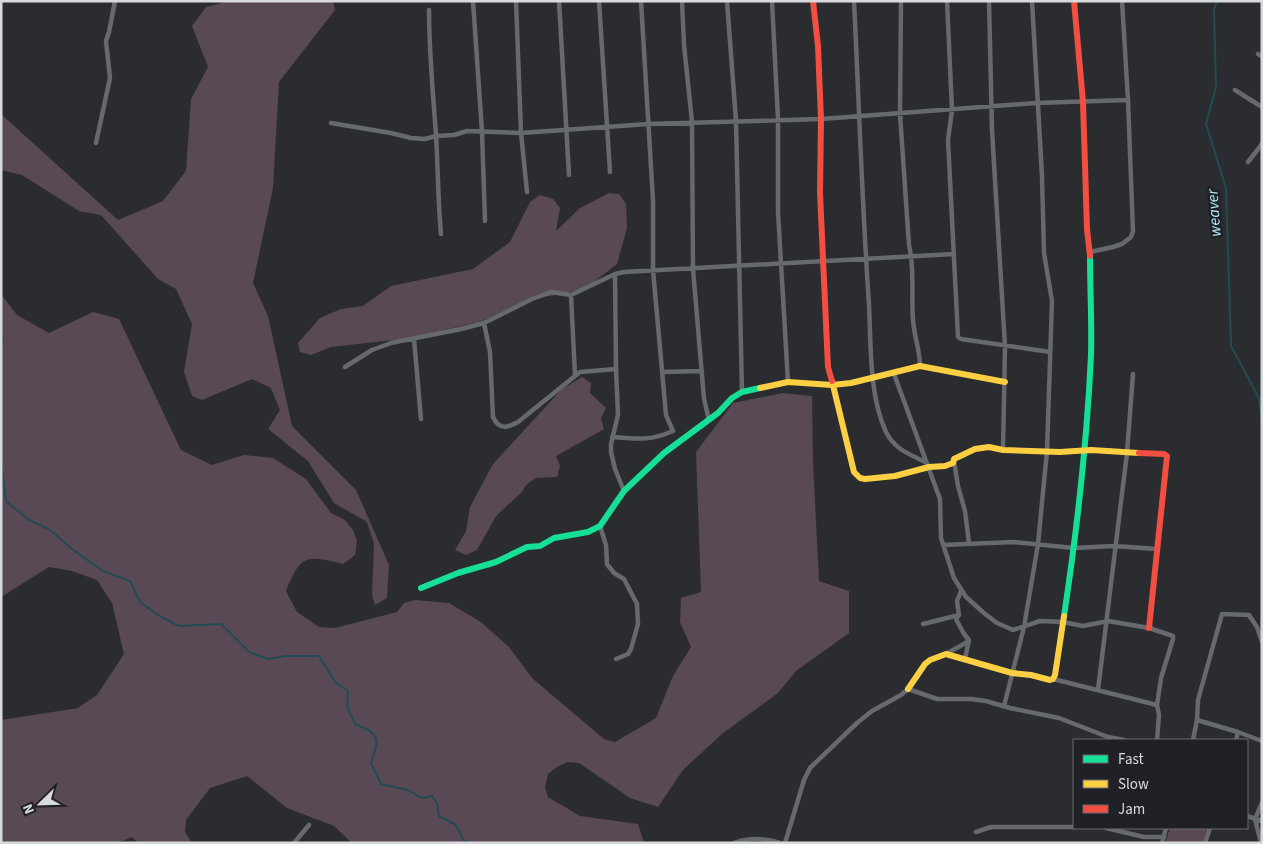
<svg xmlns="http://www.w3.org/2000/svg" width="1263" height="844" font-family="'Source Sans 3',sans-serif">
<style>
.green{fill:#594955}
.lines{fill:none;stroke-linecap:round;stroke-linejoin:round}
.stream{stroke:#224b54;stroke-width:2}
.street{stroke:#666a6e;stroke-width:4.5}
.fast{stroke:#16e098;stroke-width:6}
.slow{stroke:#ffcf43;stroke-width:6}
.jam{stroke:#f24e42;stroke-width:6}
.labels{text-anchor:middle;dominant-baseline:central;stroke-width:5;stroke-linejoin:round;paint-order:stroke}
.water-label{font-size:16px;font-style:italic;fill:#adebfb;stroke:#202126}
</style>
<rect width="100%" height="100%" fill="#2b2c2f"/>
<path class="green" d="M 229,1 L 333,1 L 335,10 L 279,82 L 273,188 L 253,283 L 268,316 L 292,426 L 356,490 L 389,565 L 387,598 L 375,605 L 372,595 L 374,544 L 367,522 L 334,503 L 308,461 L 268,429 L 280,410 L 271,388 L 252,379 L 202,400 L 192,396 L 184,372 L 192,324 L 176,289 L 158,279 L 101,215 L 79,211 L 22,175 L 1,170 L 1,111 L 2,115 L 118,220 L 163,201 L 186,171 L 191,99 L 208,67 L 192,26 L 206,7 Z
M 609,193 L 619,194 L 626,204 L 627,228 L 617,264 L 590,285 L 568,293 L 526,300 L 482,321 L 411,338 L 331,347 L 311,355 L 300,352 L 298,343 L 320,318 L 341,309 L 363,306 L 391,286 L 473,269 L 510,242 L 530,202 L 540,195 L 553,199 L 560,208 L 556,231 L 580,208 Z
M 1,294 L 17,315 L 49,333 L 93,312 L 119,319 L 181,450 L 212,465 L 244,455 L 273,458 L 306,479 L 331,513 L 345,520 L 353,530 L 357,541 L 355,555 L 343,564 C 306,555 301,554 286,591 L 297,612 L 319,627 L 335,628 L 397,612 L 404,603 L 415,600 L 449,603 L 481,622 L 509,647 L 532,678 L 604,739 L 615,742 L 656,718 L 673,676 L 691,647 L 680,622 L 681,598 L 701,592 L 696,452 L 733,403 L 783,393 L 812,396 L 813,462 L 819,581 L 849,591 L 849,633 L 796,671 L 778,693 L 723,733 L 683,770 L 658,807 L 630,798 L 579,763 L 567,762 L 557,767 L 548,774 L 545,787 L 548,797 L 580,816 L 638,824 L 644,843 L 352,843 L 334,826 L 287,808 L 247,776 L 210,788 L 186,820 L 185,832 L 192,843 L 138,843 L 132,837 L 118,843 L 1,843 L 1,720 L 78,708 L 97,695 L 124,654 L 112,603 L 97,580 L 72,571 L 49,567 L 1,597 Z
M 582,377 L 591,383 L 590,393 L 606,408 L 601,418 L 604,429 L 556,456 L 560,466 L 557,477 L 536,478 L 527,484 L 521,493 L 496,516 L 477,550 L 466,555 L 455,550 L 466,531 L 470,507 L 493,464 L 562,389 Z
M 1170,828 L 1207,828 L 1203,843 L 1165,843 Z"/>
<g class="lines">
<path class="stream" d="M 1217,1 L 1214,9 L 1216,87 L 1206,124 L 1226,188 L 1231,346 L 1259,398 L 1262,421
M 1,333 L 3,338 L 1,348
M 1,460 L 6,501 L 29,520 L 49,529 L 72,549 L 103,571 L 130,581 L 140,602 L 158,615 L 179,626 L 221,624 L 249,652 L 268,659 L 286,656 L 319,656 L 335,682 L 348,691 L 347,706 L 355,724 C 381,734 379,739 371,763 L 381,784 L 408,790 L 422,798 L 432,796 L 437,803 L 439,816 L 456,825 L 464,841 L 467,843"/>
<path class="street" d="M 473,1 L 482,132 L 485,221
M 516,1 L 521,133 L 527,192
M 559,1 L 569,175
M 599,1 L 610,172
M 682,1 L 684,45 L 692,122 L 693,269 L 704,399 L 709,420
M 727,1 L 736,121 L 742,392
M 772,1 L 778,119 L 778,212 L 788,382
M 854,1 C 859,102 862,204 869,305 C 871,344 869,396 886,432 C 895,450 910,454 927,463
M 901,1 L 900,114 L 909,245 C 915,270 911,294 913,320 C 914,336 920,350 920,366
M 947,1 L 952,110 L 948,140 L 958,337 L 961,339 L 1050,352
M 989,1 L 992,130 L 1005,346 L 1003,450
M 429,10 C 429,52 433,93 436,135 C 438,168 438,201 441,234
M 1258,54 L 1262,57
M 1235,90 L 1262,107
M 331,123 L 391,133 L 411,138 L 425,139 L 436,136 L 454,135 L 467,131 L 521,133 L 648,124 L 821,119 L 1036,103 L 1128,100
M 96,143 L 110,78 L 106,41 L 109,32 L 115,1
M 1248,162 L 1262,144
M 1090,252 L 1113,247 L 1122,244 L 1131,237 L 1133,231 L 1128,100 L 1122,1
M 615,274 L 616,369 L 618,415 L 611,444 L 611,452 L 615,469 L 624,491
M 571,295 L 575,375
M 484,323 L 490,352 L 493,417 C 499,430 507,428 518,422 L 580,372 L 616,369
M 414,339 L 421,419
M 345,367 L 372,350 L 391,343 L 461,329 L 484,323 L 532,299 L 551,292 L 571,295 L 615,274 L 624,272 L 954,254
M 662,372 L 702,371
M 894,374 L 940,499 L 941,538 L 954,578 L 966,597 L 984,613 L 997,623 L 1013,630 L 1040,621 L 1063,622 L 1083,626 L 1108,621 L 1149,628 L 1173,636 L 1173,639 L 1161,678 L 1157,705 L 1159,715 L 1157,740
M 612,437 C 636,439 651,441 673,431 L 666,415 L 653,270 L 653,200 L 641,1
M 954,461 L 958,486 L 965,511 L 969,543
M 600,526 L 606,545 L 607,564 L 614,573 L 624,579 L 637,604 L 638,624 L 631,649 L 628,654 L 616,659
M 943,545 L 1014,542 L 1074,548 L 1114,546 L 1157,549
M 961,591 L 957,601 L 959,615 L 956,619 L 964,634 L 969,640 L 965,659
M 923,624 L 959,615
M 946,654 L 969,641
M 1053,679 L 1157,705
M 1098,690 L 1127,453 L 1133,374
M 1004,706 L 1024,627 L 1038,544 L 1047,451 L 1052,301 L 1044,253 L 1042,176 L 1032,1
M 1197,720 L 1238,732 L 1262,741
M 1193,740 L 1197,720 L 1198,700 L 1222,614 L 1249,615 L 1257,627 L 1262,642
M 1236,740 L 1238,732
M 1247,816 L 1262,821
M 1106,828 L 1144,837 L 1164,837
M 976,832 L 991,827 L 1074,827
M 294,843 L 309,825
M 734,843 C 750,837 764,838 780,843
M 785,843 L 804,780 L 810,768 L 857,723 L 872,711 L 901,695 L 908,689 L 937,699 L 971,699 L 986,701 L 1010,708 L 1059,718 L 1108,737 L 1124,740
M 1162,843 L 1166,828
M 1205,843 L 1210,828
M 1261,843 L 1255,819 L 1262,803"/>
<path class="fast" d="M 421,588 L 458,573 L 496,562 L 527,547 L 540,546 L 554,538 L 588,532 L 600,526 L 624,491 L 664,453 L 718,413 L 732,398 L 742,392 L 760,388
M 1064,616 C 1077,530 1087,443 1091,355 C 1092,323 1090,289 1090,256"/>
<path class="slow" d="M 832,381 L 854,472 L 860,478 L 865,479 L 895,476 L 929,467 L 945,466 L 953,463 L 954,459 L 975,449 L 989,447 L 1003,450 L 1060,452 L 1091,450 L 1139,453
M 760,388 L 788,382 L 832,385 L 851,383 L 920,366 L 1005,382
M 908,689 L 925,664 L 930,660 L 946,654 L 1012,673 L 1031,675 L 1050,680 L 1053,679 L 1055,675 L 1064,616"/>
<path class="jam" d="M 813,1 L 818,46 L 821,119 L 820,193 L 828,367 L 832,381
M 1074,1 L 1083,102 L 1087,229 L 1090,256
M 1139,453 L 1164,454 L 1167,456 L 1149,628"/>
</g>
<g class="labels">
<g class="water-label">
<text transform="translate(1214 213) rotate(-94)">weaver</text>
</g>
</g>
<rect width="1263" height="844" fill="none" stroke="#d9dadd" stroke-width="5"/>
<rect x="1073" y="739" width="175" height="90" fill="#202126" stroke="#6a6b6f"/>
<rect x="1083" y="755" width="25" height="8" fill="#16e098" stroke="#6a6b6f"/>
<text x="1118" y="764" font-size="15" fill="#d9dadd">Fast</text>
<rect x="1083" y="780" width="25" height="8" fill="#ffcf43" stroke="#6a6b6f"/>
<text x="1118" y="789" font-size="15" fill="#d9dadd">Slow</text>
<rect x="1083" y="805" width="25" height="8" fill="#f24e42" stroke="#6a6b6f"/>
<text x="1118" y="814" font-size="15" fill="#d9dadd">Jam</text>
<g transform="translate(40 804) rotate(247)" stroke="#202126" stroke-width="4" paint-order="stroke">
<path d="M0-4L9 19L0 12L-9 19Z" fill="#d9dadd"/>
<text y="-8" font-size="14" font-weight="bold" text-anchor="middle" fill="#d9dadd">N</text>
</g>
</svg>
